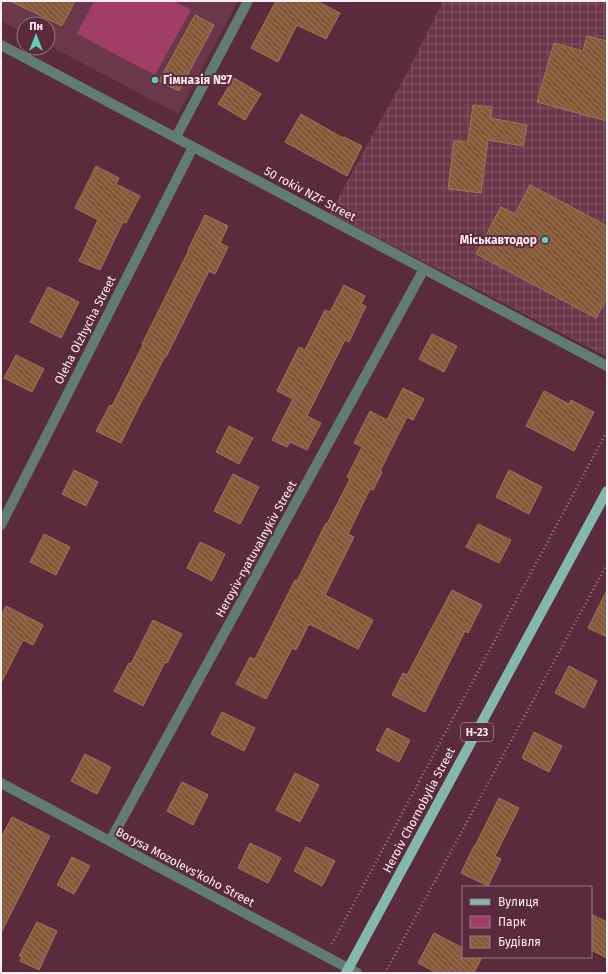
<svg xmlns="http://www.w3.org/2000/svg" width="608" height="974" font-family="'Fira Sans',sans-serif">
<style>
.built{fill:#6b374a}
.industrial{fill:url(#industrial-grid)}
.green{fill:#a13e66}
.building{fill:url(#building-back-hatch);stroke:#a17554}
.lines{fill:none;stroke-linecap:round;stroke-linejoin:round}
.path{stroke:#9f7b88;stroke-width:2.5;stroke-dasharray:1 3;stroke-linecap:butt}
.minor{stroke:#617c75;stroke-width:10}
.primary{stroke:#82b9ac;stroke-width:10}
.poi-dot{fill:#5eceb7;stroke:#5a2b3d;stroke-width:1.5}
.labels{text-anchor:middle;dominant-baseline:central;stroke-width:4;stroke-linejoin:round;paint-order:stroke}
.shield{fill:#5a2b3d;stroke:#ceb2bc;stroke-width:1}
.shield-label{font-size:11px;font-weight:bold;fill:#ffecf2}
.poi-label{font-size:12px;font-weight:bold;fill:#ffecf2;stroke:#5a2b3d;text-anchor:start}
.street-label{font-size:12px;fill:#ffecf2;stroke:#5a2b3d}
</style>
<defs>
<pattern id="industrial-grid" width="8" height="8" patternUnits="userSpaceOnUse"><rect width="8" height="8" fill="#6b374a"/><path d="M0 4h8M4 0v8" fill="none" stroke="#815465"/></pattern>
<pattern id="building-back-hatch" width="6" height="6" patternUnits="userSpaceOnUse"><rect width="6" height="6" fill="#855b3b"/><path d="M-1 5l2 2M0 0l6 6M5-1l2 2" fill="none" stroke="#977358"/></pattern>
</defs>
<rect width="100%" height="100%" fill="#5a2b3d"/>
<path class="built" d="M 1,1 L 238,1 L 178,114 L 48,45 L 48,24 L 24,24 L 24,33 L 1,21 Z"/>
<path class="industrial" d="M 443,1 L 607,1 L 607,357 L 330,213 L 409,69 Z"/>
<path class="green" d="M 94,1 L 174,1 L 191,10 L 155,75 L 77,34 Z"/>
<path class="building" d="M 10,1 L 75,1 L 62,26 Z
M 276,1 L 317,1 L 340,13 L 326,39 L 297,25 L 278,62 L 251,48 Z
M 195,15 L 214,25 L 179,91 L 159,81 Z
M 587,36 L 607,41 L 607,121 L 537,102 L 554,43 L 583,51 Z
M 234,78 L 261,94 L 245,120 L 218,104 Z
M 473,105 L 492,107 L 490,118 L 527,125 L 523,146 L 488,140 L 481,193 L 448,189 L 454,141 L 468,142 Z
M 301,114 L 343,138 L 344,137 L 362,146 L 347,176 L 285,142 Z
M 96,166 L 119,178 L 116,184 L 140,196 L 126,223 L 123,222 L 100,270 L 79,261 L 98,220 L 75,208 Z
M 530,185 L 607,226 L 607,298 L 596,318 L 476,254 L 501,207 L 515,214 Z
M 205,215 L 228,226 L 220,243 L 228,247 L 215,274 L 209,271 L 166,357 L 165,356 L 145,396 L 144,396 L 121,443 L 96,431 L 110,405 L 112,406 L 143,345 L 142,344 L 189,250 L 188,250 Z
M 344,285 L 365,296 L 361,304 L 366,306 L 349,342 L 345,340 L 307,416 L 321,423 L 307,450 L 290,442 L 287,447 L 272,440 L 293,399 L 277,391 L 299,347 L 305,350 L 325,310 L 330,312 Z
M 48,287 L 79,302 L 61,338 L 30,322 Z
M 432,334 L 457,346 L 444,372 L 419,359 Z
M 16,355 L 44,369 L 32,392 L 4,378 Z
M 403,388 L 424,399 L 413,420 L 407,417 L 380,471 L 382,472 L 373,490 L 370,489 L 348,534 L 354,537 L 325,595 L 373,620 L 358,649 L 309,624 L 296,650 L 292,648 L 266,699 L 236,684 L 250,657 L 255,659 L 295,580 L 297,581 L 326,523 L 327,524 L 350,479 L 347,477 L 362,447 L 354,443 L 370,411 L 387,420 Z
M 544,391 L 569,404 L 571,400 L 594,412 L 574,451 L 526,426 Z
M 229,426 L 253,438 L 239,464 L 216,452 Z
M 74,470 L 98,482 L 86,506 L 62,494 Z
M 509,470 L 542,487 L 529,514 L 496,497 Z
M 233,474 L 259,487 L 240,524 L 214,511 Z
M 478,524 L 511,540 L 499,563 L 466,547 Z
M 44,534 L 70,547 L 56,575 L 30,562 Z
M 200,542 L 225,554 L 212,581 L 187,568 Z
M 452,590 L 482,605 L 468,633 L 465,631 L 425,712 L 392,695 L 403,673 L 407,675 Z
M 607,590 L 607,637 L 588,628 Z
M 6,606 L 43,625 L 33,645 L 23,640 L 1,683 L 1,616 Z
M 153,620 L 182,634 L 167,663 L 165,662 L 143,706 L 114,691 L 129,663 L 131,664 Z
M 569,666 L 597,681 L 584,708 L 555,693 Z
M 222,712 L 255,728 L 244,751 L 211,734 Z
M 387,728 L 410,740 L 399,762 L 376,750 Z
M 534,732 L 562,746 L 549,772 L 522,758 Z
M 85,754 L 111,767 L 97,794 L 71,781 Z
M 295,773 L 319,785 L 300,822 L 276,810 Z
M 182,782 L 208,795 L 193,825 L 167,811 Z
M 499,798 L 519,808 L 495,856 L 501,859 L 488,886 L 461,873 L 474,846 L 475,846 Z
M 12,817 L 50,836 L 1,933 L 1,838 Z
M 250,843 L 281,858 L 268,883 L 238,868 Z
M 306,847 L 335,861 L 322,886 L 294,871 Z
M 72,857 L 90,866 L 74,894 L 57,885 Z
M 591,914 L 607,922 L 607,958 L 591,950 Z
M 37,922 L 57,931 L 39,970 L 20,961 L 22,957 L 19,956 Z
M 434,933 L 463,948 L 463,957 L 482,957 L 474,973 L 437,973 L 418,963 Z"/>
<g class="lines">
<path class="path" d="M 332,944 L 607,431
M 385,973 L 607,564"/>
<path class="minor" d="M 1,45 L 607,366
M 176,137 L 248,1
M 1,525 L 193,147
M 1,783 L 357,973
M 110,841 L 424,269"/>
<path class="primary" d="M 346,973 L 607,491"/>
</g>
<g class="poi-dot">
<circle cx="155" cy="80" r="4"/>
<circle cx="545" cy="240" r="4"/>
</g>
<g class="labels">
<rect class="shield" x="461" y="723" width="32" height="18" rx="3"/>
<g class="shield-label">
<text x="477" y="732">Н-23</text>
</g>
<g class="poi-label">
<text x="163" y="80">Гімназія №7</text>
<text x="537" y="240" text-anchor="end">Міськавтодор</text>
</g>
<g class="street-label">
<text transform="translate(310 194) rotate(28)">50 rokiv NZF Street</text>
<text transform="translate(85 330) rotate(-63)">Oleha Olzhycha Street</text>
<text transform="translate(256 549) rotate(-61)">Heroyiv-ryatuvalnykiv Street</text>
<text transform="translate(419 810) rotate(-62)">Heroiv Chornobylia Street</text>
<text transform="translate(185 867) rotate(28)">Borysa Mozolevs'koho Street</text>
</g>
</g>
<rect width="608" height="974" fill="none" stroke="#ffecf2" stroke-width="4"/>
<rect x="462" y="886" width="130" height="72" fill="#5a2b3d" stroke="#9c7885"/>
<rect x="470" y="899" width="20" height="6" fill="#82b9ac" stroke="#9c7885"/>
<text x="498" y="906" font-size="12" fill="#ffecf2">Вулиця</text>
<rect x="470" y="916" width="20" height="12" fill="#a13e66" stroke="#9c7885"/>
<text x="498" y="926" font-size="12" fill="#ffecf2">Парк</text>
<rect x="470" y="936" width="20" height="12" fill="url(#building-back-hatch)" stroke="#9c7885"/>
<text x="498" y="946" font-size="12" fill="#ffecf2">Будівля</text>
<g transform="translate(36 36)"><circle r="19" fill="#5a2b3d" stroke="#9c7885"/>
<path d="M0-3L7 15L0 10L-7 15Z" fill="#5eceb7"/>
<text y="-6" font-size="11" font-weight="bold" text-anchor="middle" fill="#ffecf2">Пн</text>
</g>
</svg>
